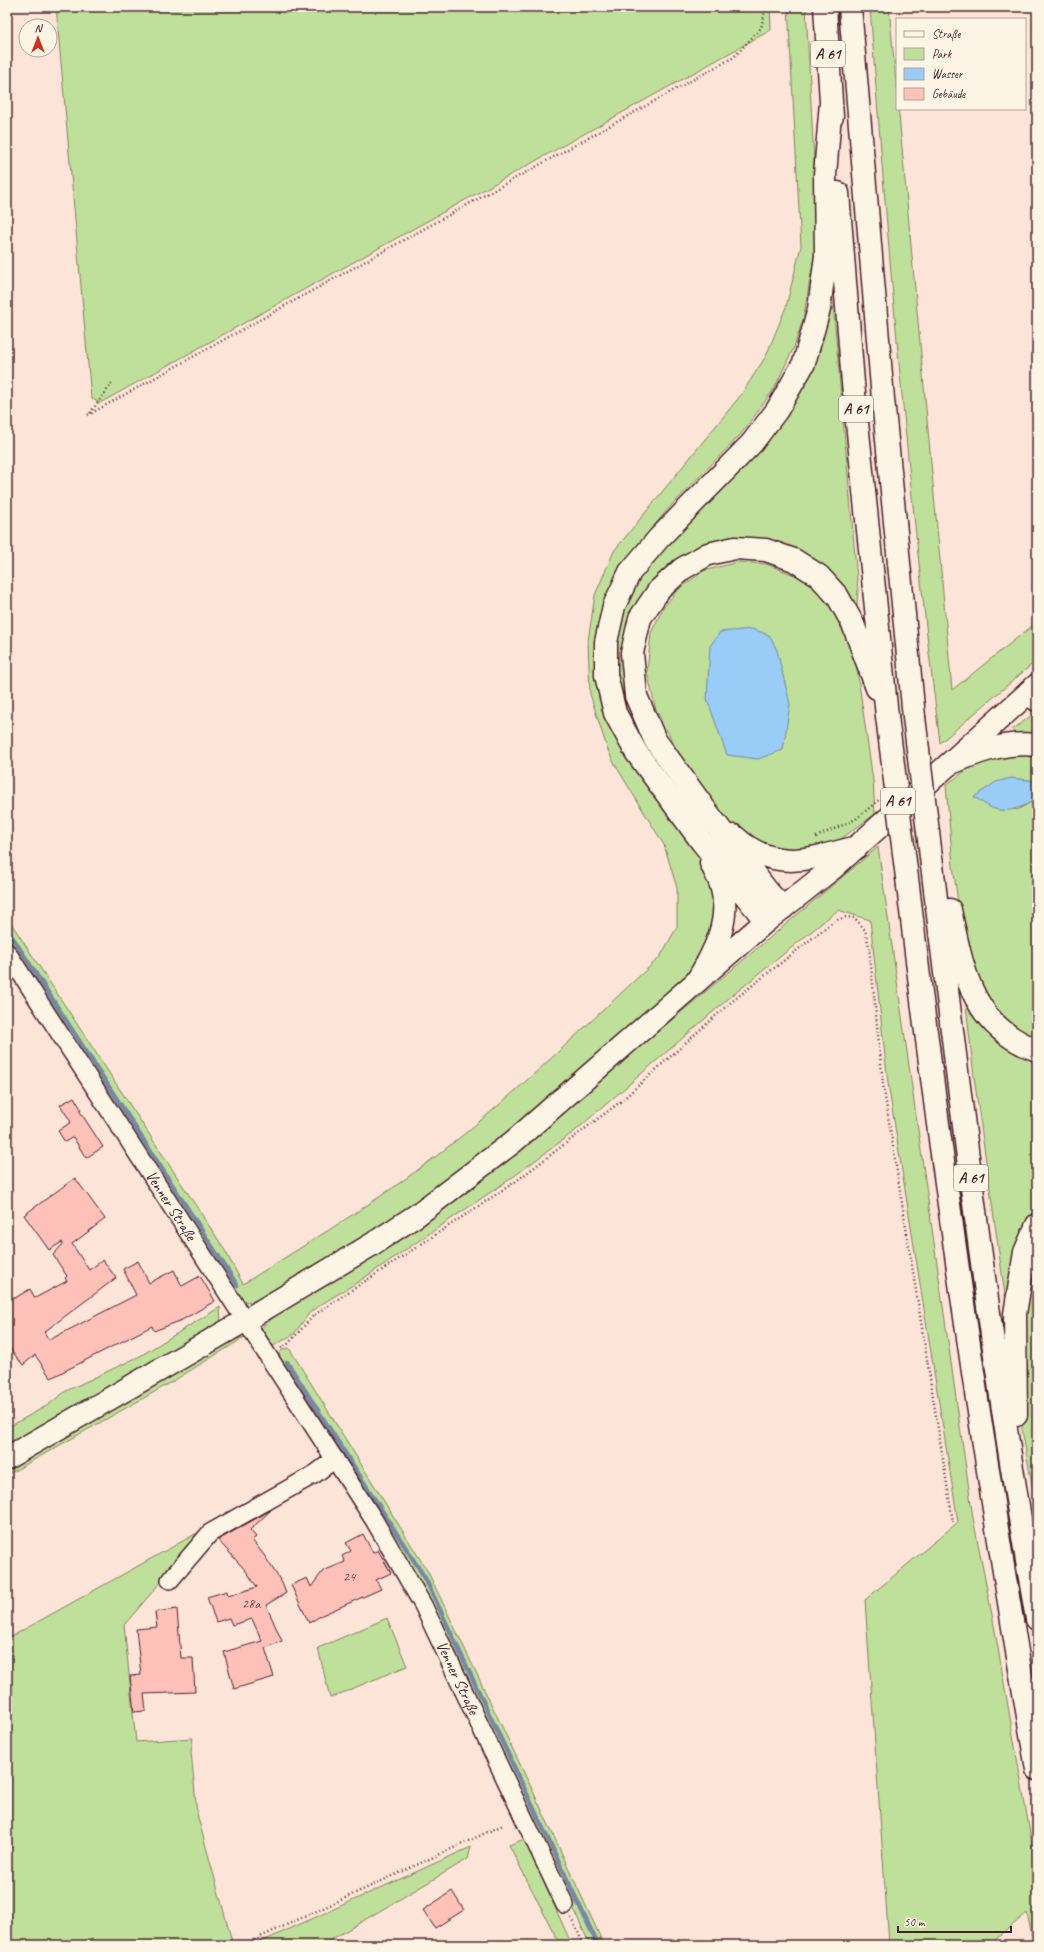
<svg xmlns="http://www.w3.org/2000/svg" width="1044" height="1952" font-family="Caveat,sans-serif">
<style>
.green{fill:#bfe09a;stroke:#848062}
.water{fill:#99ccf6;stroke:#7987a5}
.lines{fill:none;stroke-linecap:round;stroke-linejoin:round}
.stream{stroke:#7987a5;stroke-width:4.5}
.building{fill:#fdc1ba;stroke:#4a1f2b}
.street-casing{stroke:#4a1f2b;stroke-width:20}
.secondary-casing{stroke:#4a1f2b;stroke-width:25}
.highway-casing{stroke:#4a1f2b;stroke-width:25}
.path{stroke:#4a1f2b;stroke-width:2.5;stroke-dasharray:1 3;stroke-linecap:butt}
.street{stroke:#fcf5e5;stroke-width:17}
.secondary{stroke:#fcf5e5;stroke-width:22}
.highway{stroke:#fcf5e5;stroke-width:22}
.highway-bridge-casing{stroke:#4a1f2b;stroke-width:25;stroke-linecap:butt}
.highway-bridge{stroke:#fcf5e5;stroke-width:22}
.labels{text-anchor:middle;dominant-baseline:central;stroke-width:3;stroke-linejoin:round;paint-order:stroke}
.number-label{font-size:14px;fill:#77484f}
.shield{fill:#fcf5e5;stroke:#7f5f63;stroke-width:1}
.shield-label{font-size:15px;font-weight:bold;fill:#4a1f2b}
.street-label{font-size:16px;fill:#4a1f2b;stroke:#fcf5e5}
</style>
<rect width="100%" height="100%" fill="#fce5d8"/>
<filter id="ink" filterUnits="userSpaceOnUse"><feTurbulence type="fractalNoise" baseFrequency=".025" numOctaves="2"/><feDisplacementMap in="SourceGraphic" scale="8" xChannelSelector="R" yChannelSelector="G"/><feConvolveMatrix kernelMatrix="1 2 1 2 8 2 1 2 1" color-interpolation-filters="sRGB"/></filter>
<g filter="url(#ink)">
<path class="green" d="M 56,7 L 770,7 L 771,30 L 100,403 L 91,398 Z
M 788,7 L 806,7 L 816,201 L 815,252 L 803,320 L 794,347 L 774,389 L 741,434 L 668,509 L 629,556 L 602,611 L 597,670 L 704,862 L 710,875 L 718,921 L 690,972 L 489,1149 L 363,1241 L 266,1299 L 247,1302 L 234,1294 L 7,942 L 7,917 L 223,1247 L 243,1284 C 309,1242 377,1202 439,1154 C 517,1094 587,1024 660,957 L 677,927 L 677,888 L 664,845 L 614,763 L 607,748 L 590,694 L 588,641 L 595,595 L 614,551 L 741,395 L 766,356 L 786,307 L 801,246 Z
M 870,7 L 889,7 L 952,690 L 1037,622 L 1037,660 L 940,743 C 909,498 888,253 870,7 Z
M 832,292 L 858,590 L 857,606 L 837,582 L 812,562 L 693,557 L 630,653 L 681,786 L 673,788 L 626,717 L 614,673 L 617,627 L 631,588 L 663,540 L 738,466 Z
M 738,562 L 766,564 L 805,579 L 828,600 L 854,649 L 873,780 L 875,814 L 838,841 L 786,855 L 733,829 L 705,792 L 678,752 L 656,710 L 647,672 L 651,633 L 663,608 L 679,589 L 703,571 Z
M 1036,712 L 1037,736 L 1017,735 L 1012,730 Z
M 1037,751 L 1037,781 C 1004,777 1002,778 975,797 L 980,800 L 1017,810 L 1037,799 L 1037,1037 L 1026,1033 L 1007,1020 L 986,998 L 965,955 L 953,866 L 946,785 L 980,760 Z
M 878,847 L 973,1518 L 994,1625 L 1037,1874 L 1037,1945 L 1034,1945 L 1027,1913 L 989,1945 L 889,1945 L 865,1600 L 958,1522 L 888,1083 L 870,920 L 838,910 L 728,999 L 575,1131 L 513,1177 L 358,1282 L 320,1305 L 310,1312 L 294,1334 L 270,1348 L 261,1332 L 261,1328 L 292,1302 L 500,1164 Z
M 965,996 L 1037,1056 L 1037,1215 L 1008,1316 L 974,1077 Z
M 1037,1262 L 1037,1511 L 1022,1430 L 1021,1328 Z
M 220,1307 L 221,1323 L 7,1450 L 7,1428 L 48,1405 L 66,1391 L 140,1356 Z
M 245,1337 L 165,1386 L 7,1475 L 7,1467 L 231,1341 Z
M 289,1348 L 428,1572 L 539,1804 L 604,1945 L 590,1945 L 452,1643 L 390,1530 L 337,1442 L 278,1356 L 282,1350 Z
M 208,1527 L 124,1625 L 136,1742 L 193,1738 L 191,1751 L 197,1814 L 233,1945 L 7,1945 L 7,1639 Z
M 387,1618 L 407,1666 L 330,1698 L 318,1648 Z
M 524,1839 L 572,1945 L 560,1945 L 509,1845 Z
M 471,1847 L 468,1859 L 322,1945 L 254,1945 Z"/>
<path class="water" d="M 752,629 L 769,635 L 777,650 L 790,704 L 783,750 L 758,759 L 727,755 L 707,699 L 710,646 L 720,632 Z
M 1011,778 L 1037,781 L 1037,799 C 1022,807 1005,816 988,806 C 983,803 979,800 974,797 L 996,782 Z"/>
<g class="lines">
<path class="stream" d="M 7,929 L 237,1285
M 287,1362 L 425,1578 L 598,1945"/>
</g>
<path class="building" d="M 74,1097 L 81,1109 L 79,1110 L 103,1147 L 86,1158 L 73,1137 L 65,1142 L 58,1131 L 71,1122 L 60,1105 Z
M 75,1178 L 105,1219 L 72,1244 L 89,1270 L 103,1260 L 116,1278 L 44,1332 L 49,1340 L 136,1295 L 123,1269 L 138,1261 L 149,1283 L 174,1270 L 182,1286 L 200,1276 L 215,1301 L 182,1320 L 154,1331 L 152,1326 L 51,1378 L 35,1355 L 23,1365 L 7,1345 L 7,1303 L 13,1297 L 15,1298 L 30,1289 L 35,1298 L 67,1281 L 65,1278 L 67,1276 L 53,1255 L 63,1244 L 62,1242 L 49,1250 L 24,1215 Z
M 271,1510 L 250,1530 L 256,1537 L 252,1540 L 264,1555 L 282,1583 L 286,1593 L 266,1605 L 282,1641 L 265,1648 L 274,1677 L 234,1689 L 224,1652 L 262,1641 L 252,1619 L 232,1625 L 229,1618 L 216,1622 L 207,1597 L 227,1591 L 228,1596 L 257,1587 L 246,1571 L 218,1540 Z
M 363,1534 L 373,1553 L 378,1550 L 391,1573 L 376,1580 L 381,1589 L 322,1615 L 309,1623 L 291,1585 L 307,1578 L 311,1587 L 323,1571 L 345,1562 L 342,1556 L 351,1551 L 346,1543 Z
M 177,1609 L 181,1658 L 193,1658 L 195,1692 L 144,1694 L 146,1711 L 134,1712 L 130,1676 L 141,1675 L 136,1629 L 157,1627 L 155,1612 Z
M 452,1891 L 464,1910 L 435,1928 L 423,1910 Z"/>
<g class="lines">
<g class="street-casing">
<g id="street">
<path id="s1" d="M 7,952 L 374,1520 L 423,1605 L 565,1905"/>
<path d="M 170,1580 L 210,1533 L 315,1474 L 335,1459"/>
</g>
</g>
<g class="secondary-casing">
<path id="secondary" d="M 7,1458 L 246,1320 L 371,1245 L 417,1215 L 513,1142 L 766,921 L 833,868 L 1037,685"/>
</g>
<g class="highway-casing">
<path id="highway" d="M 825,7 L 832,117
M 850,7 L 883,399 L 914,717
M 838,193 L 853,383 L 887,716
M 1030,691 L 1037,700
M 949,764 C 978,752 1005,741 1037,745
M 734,836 C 773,873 811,859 857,847
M 932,865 C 962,1117 993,1369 1037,1619
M 908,886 C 943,1182 986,1476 1037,1769
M 783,908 L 768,892 L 707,812 L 655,740 L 636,696 L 632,653 L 640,618 L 659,590 L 682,569 L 708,554 L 735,548 L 766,550 L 794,560 L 819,576 L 838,597 L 853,624 L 877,688
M 950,910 C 963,971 972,1027 1037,1050
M 766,921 L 702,842 L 636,752 L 615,713 L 606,675 L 606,642 L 614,606 L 630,572 L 659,538 L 752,443 L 777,410 L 804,363 L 819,309 L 826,256 L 825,175 L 831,102
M 697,981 C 714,953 732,920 721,885 C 719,878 714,870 711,863
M 1016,1415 L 1015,1314 L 1025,1252 L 1037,1225"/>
</g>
<path class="path" d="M 90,413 L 112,383
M 88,415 L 734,57 L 761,28 L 766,7
M 816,837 L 856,819 L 880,799
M 281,1348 L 287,1345 L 314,1315 L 515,1182 L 620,1102 L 730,1003 L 834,921 L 846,917 L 855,918 L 865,930 L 869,946 L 883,1084 L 953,1522
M 571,1918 L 584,1945
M 243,1945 L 503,1825"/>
<use href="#street" class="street"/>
<use href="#secondary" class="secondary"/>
<use href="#highway" class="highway"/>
<g class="highway-bridge-casing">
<path id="highway-bridge" d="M 887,716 L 908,886
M 914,717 L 932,865"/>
</g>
<use href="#highway-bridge" class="highway-bridge"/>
</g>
</g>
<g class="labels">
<g class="number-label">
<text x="349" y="1576">24</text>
<text x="251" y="1603">28a</text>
</g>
<g class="shield">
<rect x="811" y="41" width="34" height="26" rx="3"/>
<rect x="839" y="396" width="34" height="26" rx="3"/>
<rect x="881" y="788" width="34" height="26" rx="3"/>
<rect x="954" y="1165" width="34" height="26" rx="3"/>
</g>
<g class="shield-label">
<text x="828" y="54">A 61</text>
<text x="856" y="409">A 61</text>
<text x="898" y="801">A 61</text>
<text x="971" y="1178">A 61</text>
</g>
<g class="street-label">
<text stroke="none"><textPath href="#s1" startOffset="302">Venner Straße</textPath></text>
<text stroke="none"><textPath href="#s1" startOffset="855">Venner Straße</textPath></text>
</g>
</g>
<rect width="1044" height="1952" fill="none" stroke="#fcf5e5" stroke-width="24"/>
<rect x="12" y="12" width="1020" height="1928" fill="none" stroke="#4a1f2b" stroke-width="1.5" filter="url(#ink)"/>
<rect x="896" y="18" width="130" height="92" fill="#fcf5e5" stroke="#b59f9b"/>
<rect x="904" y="31" width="20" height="6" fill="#fcf5e5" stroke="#b59f9b"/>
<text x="932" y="38" font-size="12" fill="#4a1f2b">Straße</text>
<rect x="904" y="48" width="20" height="12" fill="#bfe09a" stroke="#b59f9b"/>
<text x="932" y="58" font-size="12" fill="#4a1f2b">Park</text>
<rect x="904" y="68" width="20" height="12" fill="#99ccf6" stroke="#b59f9b"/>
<text x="932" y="78" font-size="12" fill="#4a1f2b">Wasser</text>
<rect x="904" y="88" width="20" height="12" fill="#fdc1ba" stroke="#b59f9b"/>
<text x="932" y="98" font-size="12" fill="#4a1f2b">Gebäude</text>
<g transform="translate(38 38)"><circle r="19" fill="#fcf5e5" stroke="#b59f9b"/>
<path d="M0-3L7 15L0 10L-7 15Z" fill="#c8321e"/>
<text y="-6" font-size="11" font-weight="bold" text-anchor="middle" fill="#4a1f2b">N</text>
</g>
<path d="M898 1926v6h113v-6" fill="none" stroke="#4a1f2b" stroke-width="2"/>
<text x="904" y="1926" font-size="12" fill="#4a1f2b" stroke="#fcf5e5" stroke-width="3" paint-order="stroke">50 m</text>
</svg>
